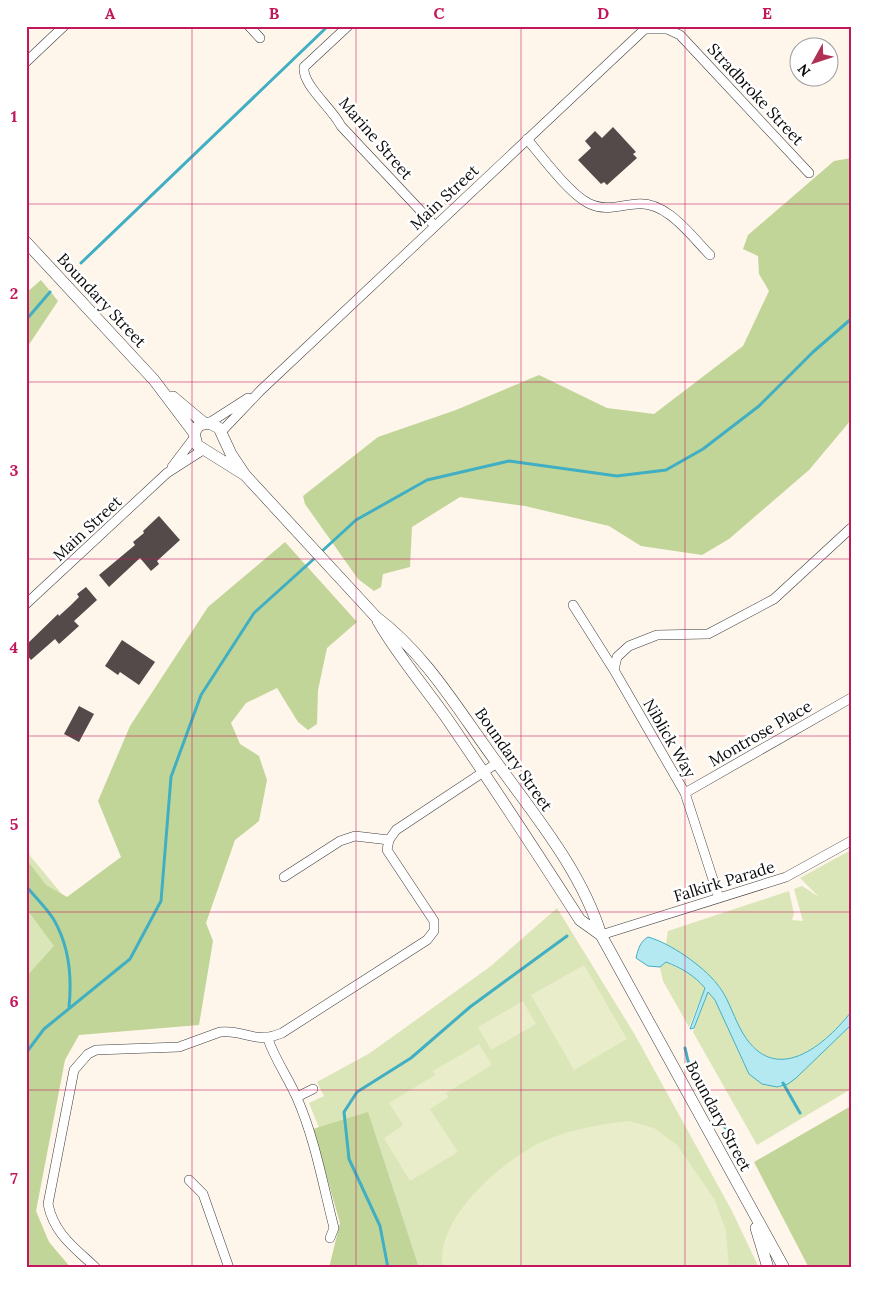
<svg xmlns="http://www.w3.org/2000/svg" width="877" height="1294" font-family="Lora,serif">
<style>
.green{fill:#dae5b8}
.forest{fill:#c2d598}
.pitch{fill:#e9edc9}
.water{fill:#b4e9f1;stroke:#40afc3}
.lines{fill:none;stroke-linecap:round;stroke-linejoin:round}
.stream{stroke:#40afc3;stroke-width:3}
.building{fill:#534a49}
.minor-casing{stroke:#3e3e3e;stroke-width:10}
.tertiary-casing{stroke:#3e3e3e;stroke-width:12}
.minor{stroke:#fff;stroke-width:9}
.tertiary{stroke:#fff;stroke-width:11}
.grid{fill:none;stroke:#c2185b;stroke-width:1;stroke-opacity:0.55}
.labels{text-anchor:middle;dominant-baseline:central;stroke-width:5;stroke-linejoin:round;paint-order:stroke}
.street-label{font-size:16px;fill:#0b0b0b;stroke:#fff}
.neatline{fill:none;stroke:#c2185b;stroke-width:2}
.grid-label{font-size:16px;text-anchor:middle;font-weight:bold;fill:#c2185b}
</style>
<rect width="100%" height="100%" fill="#fef5eb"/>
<path class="green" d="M 851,850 L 851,1012 C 821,1050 772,1088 740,1028 C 732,1014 728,997 717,984 C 702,965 679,959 666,944 L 668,931 L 789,891 L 794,914 L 792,920 L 803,921 L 794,889 L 802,886 L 819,897 L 800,878 Z
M 26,851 L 115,958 L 26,1031 Z
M 557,908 L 635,1035 L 732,1211 L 759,1268 L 376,1268 L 309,1103 L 324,1096 L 317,1082 L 370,1053 L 491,966 Z
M 666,962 L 697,978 L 705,988 L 689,1027 L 663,981 L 660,967 Z
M 708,992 L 715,1000 L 746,1068 L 796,1078 L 851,1025 L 851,1089 L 757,1145 L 693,1032 Z"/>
<path class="forest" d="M 851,158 L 851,420 L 809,470 L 729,539 L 702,555 L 641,546 L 609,526 L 525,506 L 460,497 L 412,527 L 410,567 L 383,574 L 381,587 L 374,591 L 358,579 L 305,504 L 303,496 L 378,437 L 456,410 L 539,375 L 607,408 L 654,414 L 743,346 L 769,291 L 759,274 L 758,256 L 743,249 L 748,235 L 834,161 Z
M 41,280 L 58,301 L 26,349 L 26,293 Z
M 285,542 L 357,622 L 327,648 L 318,690 L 317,724 L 308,730 L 298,722 L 277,688 L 246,703 L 231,723 L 240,744 L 259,756 L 267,780 L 259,821 L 235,840 L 206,923 L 213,941 L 199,1025 L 79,1035 L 65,1060 L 36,1211 L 49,1242 L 71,1268 L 26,1268 L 26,977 L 54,946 L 26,908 L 26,859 L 46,885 L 67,897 L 121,857 L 98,801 L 130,726 L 208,607 Z
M 851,1106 L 851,1268 L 809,1268 L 754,1162 Z
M 368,1112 L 419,1268 L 329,1268 L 340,1223 L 313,1129 Z"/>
<path class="pitch" d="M 584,965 L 627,1039 L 574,1070 L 531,995 Z
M 523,1001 L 536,1024 L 491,1050 L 478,1027 Z
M 479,1044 L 492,1065 L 446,1093 L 449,1097 L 430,1109 L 458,1152 L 410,1181 L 384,1138 L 403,1125 L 389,1103 L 435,1075 L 433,1071 Z
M 629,1121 L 654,1128 L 677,1145 L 715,1200 L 726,1231 L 729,1268 L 443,1268 C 433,1219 504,1159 544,1141 C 572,1129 599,1124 629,1121 Z"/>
<path class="water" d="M 648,937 C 670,943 703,966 717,984 C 728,997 732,1013 740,1028 C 771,1088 821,1050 851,1012 L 851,1025 L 796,1078 L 788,1084 L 777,1087 L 762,1084 L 749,1074 L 715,1000 L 708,992 L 694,1028 L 690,1029 L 705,988 C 694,975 681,968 666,962 L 660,967 L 648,966 L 636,958 C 638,949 640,942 648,937 Z"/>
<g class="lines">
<path class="stream" d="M 81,263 L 328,26
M 26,320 L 50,292
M 320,553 L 356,520 L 427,480 L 509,461 L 617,476 L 666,470 L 703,449 L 759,406 L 813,352 L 851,319
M 26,886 C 35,897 47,908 54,920 C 69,946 72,978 69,1007
M 685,1048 L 688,1061 L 743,1160
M 26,1053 L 44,1029 L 130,959 L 161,901 L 171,777 L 201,695 L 254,613 L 316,557
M 783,1083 L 800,1113
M 388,1268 L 380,1226 L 349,1159 L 344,1112 L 357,1092 L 411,1058 L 470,1007 L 567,936"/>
</g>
<path class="building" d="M 613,127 L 636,152 L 633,154 L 637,158 L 607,185 L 604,182 L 601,184 L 578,160 L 591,148 L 585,141 L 595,131 L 602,138 Z
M 159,516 L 180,540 L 157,561 L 159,564 L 151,571 L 140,558 L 109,587 L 99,575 L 135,545 L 133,542 L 144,533 L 143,531 Z
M 86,587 L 97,600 L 74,621 L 79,626 L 59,644 L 55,639 L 31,660 L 26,654 L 26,645 L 58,614 L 59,616 L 71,605 L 79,597 L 77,594 Z
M 122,640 L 155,662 L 139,685 L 120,672 L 118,675 L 105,666 Z
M 79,706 L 94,714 L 79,742 L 64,734 Z"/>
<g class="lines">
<g class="minor-casing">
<path id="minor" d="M 249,26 L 260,38
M 348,26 L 304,67 C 302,85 332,108 341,126 L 434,225
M 646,29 L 667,29 L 680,35 L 809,173
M 26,62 L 64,26
M 527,139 C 542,157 569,193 588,203 C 606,212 619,205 637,204 C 667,201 691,236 710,255
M 209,423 L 248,398
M 221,432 L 261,390 L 648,26
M 172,467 L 194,438
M 26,604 L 167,473 L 203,450
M 573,605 L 614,670 L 685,793 L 719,898
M 614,670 L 617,657 L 629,646 L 657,635 L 708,634 L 774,599 L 851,528
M 685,793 L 851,698
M 284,877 L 340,841 L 355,836 L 389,840
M 601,935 L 786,877 L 851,841
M 268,1039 C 275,1060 288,1077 297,1098 C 315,1139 323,1185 334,1228 L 330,1238
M 297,1097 L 313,1089
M 189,1180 L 203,1194 L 229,1268
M 96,1268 C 75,1248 54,1234 48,1204 L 74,1070 L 88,1054 L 96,1050 L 179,1047 L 220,1032 C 245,1029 253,1045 282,1033 L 427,940 L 434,931 L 434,921 L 387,850 L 389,840 L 396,830 L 497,763"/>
</g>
<g class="tertiary-casing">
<path id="tertiary" d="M 26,242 L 154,380 L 194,433
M 173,397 L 204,423
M 245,475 L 197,445 L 194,433 L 199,425 L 209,423 L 219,428 L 231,454 L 245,475 L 376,617 C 427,655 460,713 497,763 C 536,817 582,872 601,935 L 784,1268
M 378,621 C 398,656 425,687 448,720 C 493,786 537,853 580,920 L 601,935
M 756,1228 L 768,1268"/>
</g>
<use href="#minor" class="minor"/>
<use href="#tertiary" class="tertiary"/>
</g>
<path class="grid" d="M 192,26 L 192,1268M 356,26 L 356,1268M 521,26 L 521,1268M 685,26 L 685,1268M 26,204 L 851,204M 26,382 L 851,382M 26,559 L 851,559M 26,736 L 851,736M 26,912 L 851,912M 26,1090 L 851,1090"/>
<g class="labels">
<g class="street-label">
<text transform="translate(756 94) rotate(47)">Stradbroke Street</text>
<text transform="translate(376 138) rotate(49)">Marine Street</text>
<text transform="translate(444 197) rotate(-43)">Main Street</text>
<text transform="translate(102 300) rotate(47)">Boundary Street</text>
<text transform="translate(87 528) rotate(-43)">Main Street</text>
<text transform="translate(760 733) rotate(-30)">Montrose Place</text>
<text transform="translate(670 738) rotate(60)">Niblick Way</text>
<text transform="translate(514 759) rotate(55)">Boundary Street</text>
<text transform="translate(724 881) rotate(-17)">Falkirk Parade</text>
<text transform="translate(719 1116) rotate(62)">Boundary Street</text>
</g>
</g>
<rect width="877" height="1294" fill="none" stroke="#ffffff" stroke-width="55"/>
<g transform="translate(814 62) rotate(230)"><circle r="24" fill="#ffffff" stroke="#9d9d9d"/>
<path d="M0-4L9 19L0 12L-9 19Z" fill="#b12e54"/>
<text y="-8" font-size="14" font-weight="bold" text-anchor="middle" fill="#0b0b0b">N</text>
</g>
<rect x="28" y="28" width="822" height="1238" class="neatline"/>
<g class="grid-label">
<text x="110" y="19">A</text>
<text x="274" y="19">B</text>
<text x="439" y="19">C</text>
<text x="603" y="19">D</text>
<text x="767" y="19">E</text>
<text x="14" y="122">1</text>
<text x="14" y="299">2</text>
<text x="14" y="476">3</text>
<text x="14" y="653">4</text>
<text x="14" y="830">5</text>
<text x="14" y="1007">6</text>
<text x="14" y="1184">7</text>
</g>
</svg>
